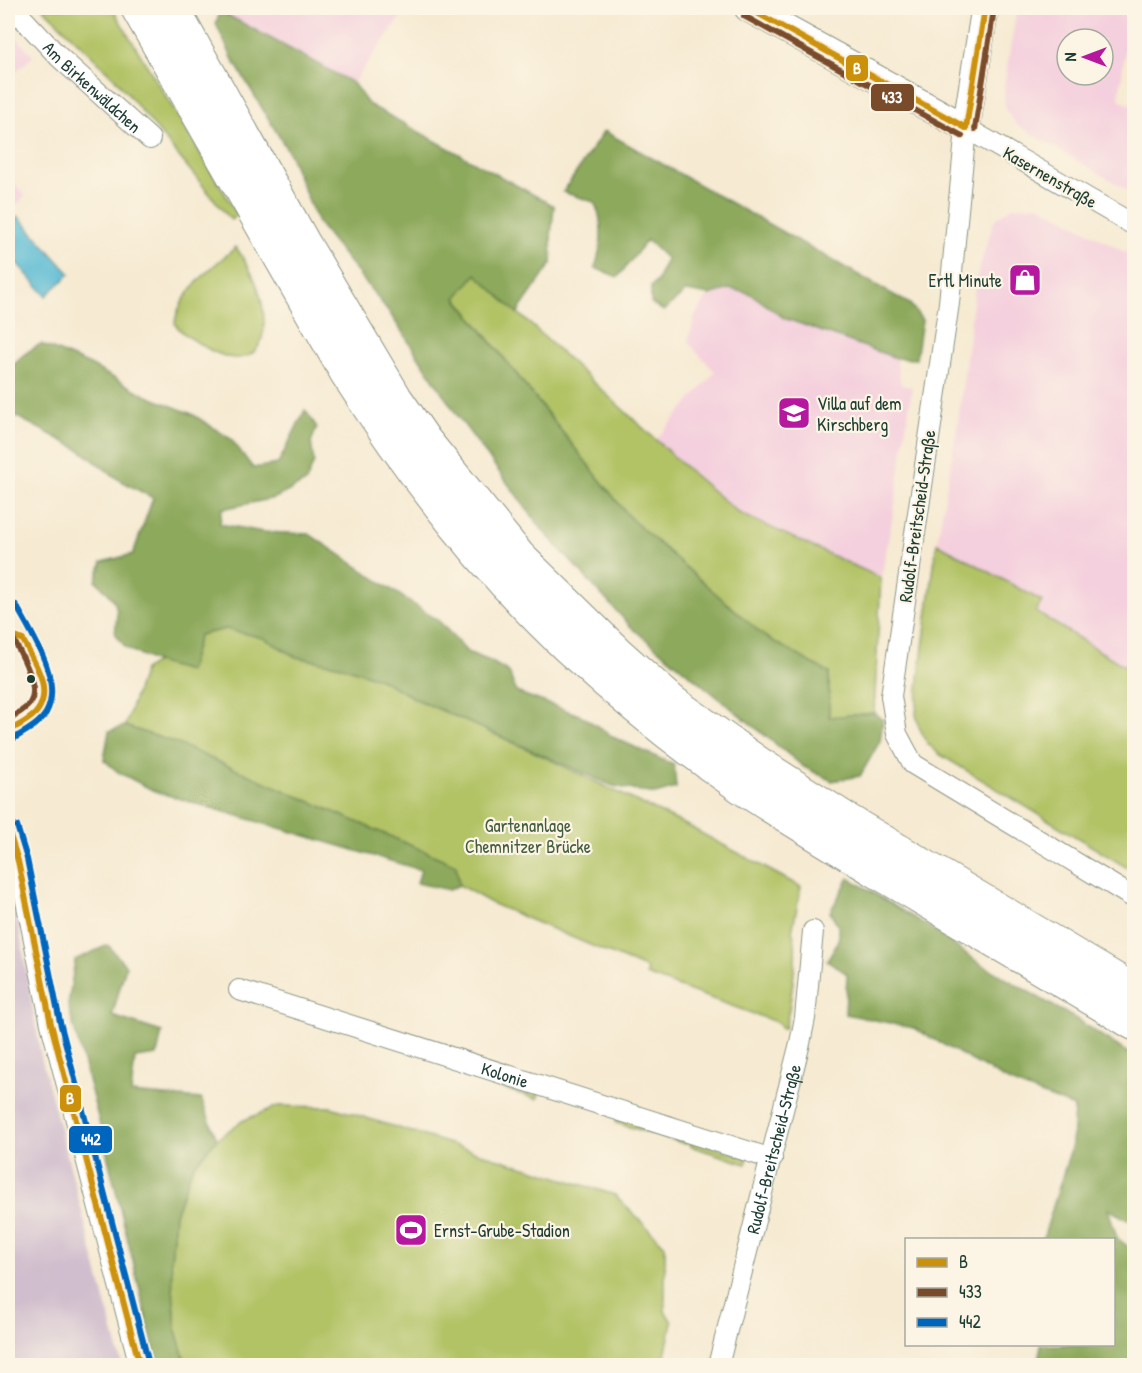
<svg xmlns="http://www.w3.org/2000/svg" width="1142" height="1373" font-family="'Patrick Hand',sans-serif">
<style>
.built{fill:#f4cfdd;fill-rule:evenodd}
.industrial{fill:#d0bdcd}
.green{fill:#b2c366;stroke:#68804d;stroke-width:1.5}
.forest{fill:#8da95b;stroke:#567348;stroke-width:1.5}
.water{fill:#55b9d3;stroke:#3a7b84;stroke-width:1.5}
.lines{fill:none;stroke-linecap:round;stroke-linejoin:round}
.minor-casing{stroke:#8a9483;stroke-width:22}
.secondary-casing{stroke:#8a9483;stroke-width:29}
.trunk-casing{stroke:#8a9483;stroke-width:34}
.minor{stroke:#fff;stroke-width:20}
.secondary{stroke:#fff;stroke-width:27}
.trunk{stroke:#fff;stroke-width:32}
.bus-1-casing{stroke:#fcf5e5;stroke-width:10}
.bus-2-casing{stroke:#fcf5e5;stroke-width:10}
.bus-3-casing{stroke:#fcf5e5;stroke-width:10}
.bus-1{stroke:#cc910a;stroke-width:6}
.bus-2{stroke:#7a4b2a;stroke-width:6}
.bus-3{stroke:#0065bd;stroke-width:6}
.bus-dot{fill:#1f3d34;stroke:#fcf5e5;stroke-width:2}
.labels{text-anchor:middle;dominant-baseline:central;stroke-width:4.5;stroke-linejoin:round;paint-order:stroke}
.street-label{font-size:18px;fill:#1f3d34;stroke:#fcf5e5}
.poi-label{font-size:18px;fill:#1f3d34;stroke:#fcf5e5;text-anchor:start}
.park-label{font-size:18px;fill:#445e40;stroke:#fcf5e5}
.line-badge{stroke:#fcf5e5;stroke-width:2}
.badge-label{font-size:16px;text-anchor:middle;font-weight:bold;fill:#fff}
</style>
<rect width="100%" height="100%" fill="#fcf5e5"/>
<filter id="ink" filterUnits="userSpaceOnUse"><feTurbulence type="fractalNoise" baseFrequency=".0167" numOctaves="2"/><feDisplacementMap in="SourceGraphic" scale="12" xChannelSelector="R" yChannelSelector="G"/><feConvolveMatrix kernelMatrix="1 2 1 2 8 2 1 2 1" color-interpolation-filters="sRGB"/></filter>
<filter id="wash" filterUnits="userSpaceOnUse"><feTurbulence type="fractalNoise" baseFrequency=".008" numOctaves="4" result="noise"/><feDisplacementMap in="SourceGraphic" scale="24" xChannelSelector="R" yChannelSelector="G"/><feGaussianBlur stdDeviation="1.35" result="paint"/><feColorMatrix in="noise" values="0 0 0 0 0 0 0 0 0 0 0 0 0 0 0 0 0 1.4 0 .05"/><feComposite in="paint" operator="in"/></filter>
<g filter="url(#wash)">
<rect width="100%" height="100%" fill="#f6ead2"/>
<path class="built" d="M 218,8 L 405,8 L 400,18 L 353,83 L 220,11 Z
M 1017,8 L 1130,8 L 1119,99 L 1134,107 L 1134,194 L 1017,125 L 1005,109 L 1004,86 ZM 1067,39 L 1103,39 L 1103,75 L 1067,75 Z
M 8,28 L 33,56 L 8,79 Z
M 8,175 L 25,196 L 8,213 Z
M 1039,205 L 1134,257 L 1134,672 L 1036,612 L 1041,601 L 937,543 L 958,422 L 976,279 L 994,220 L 1012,207 Z
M 730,289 L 751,294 L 784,318 L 896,358 L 901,385 L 912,387 L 895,504 L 881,578 L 739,513 L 656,440 L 715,372 L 688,342 L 695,315 L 709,295 Z"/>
<path class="industrial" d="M 8,865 L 41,1056 L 122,1365 L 8,1365 Z"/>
<path class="green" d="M 43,8 L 112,8 L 238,215 L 231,220 L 117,81 Z
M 236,247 C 244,260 254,274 258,288 C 275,341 256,380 200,344 C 191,338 179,332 175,323 C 178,294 215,264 236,247 Z
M 476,274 L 695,476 L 739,513 L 881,578 L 874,713 L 829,717 L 829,673 L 764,636 L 631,519 L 456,297 Z
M 937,543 L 1042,601 L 1036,612 L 1134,672 L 1134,872 L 939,754 L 928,744 L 919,727 L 916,714 L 919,677 Z
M 226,629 L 264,638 L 296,657 L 342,666 L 380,679 L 416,699 L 536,753 L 686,825 L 801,887 L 792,932 C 801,943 789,1012 785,1028 L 782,1029 L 779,1023 L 646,975 L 647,969 L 493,904 L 459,885 L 456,865 L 173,742 L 125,726 L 144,670 L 156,662 L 189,671 L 199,635 Z
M 494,1080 L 540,1091 L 537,1099 L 501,1088 Z
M 278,1106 L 331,1107 L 615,1195 L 665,1246 L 665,1311 L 672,1322 L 663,1365 L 186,1365 L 176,1331 L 171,1261 L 175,1214 L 193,1166 L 217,1139 L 242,1121 Z
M 617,1116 L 688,1138 L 686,1144 L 616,1123 Z
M 692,1140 L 748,1158 L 746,1164 L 690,1146 Z"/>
<path class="forest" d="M 220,11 L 353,83 L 368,104 L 554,206 L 551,236 L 552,263 L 517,313 L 476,274 L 456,298 L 631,519 L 764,636 L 829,673 L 829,717 L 874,713 L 883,720 L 880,741 L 860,776 L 832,781 L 804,767 L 632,628 L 544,532 L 459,418 L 389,312 L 318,223 L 288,151 L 233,60 L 216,24 Z
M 604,131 L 910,304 L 922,320 L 916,359 L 896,358 L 784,318 L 751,294 L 730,289 L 709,295 L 686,291 L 664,311 L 651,303 L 651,287 L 657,281 L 667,259 L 647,240 L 618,277 L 595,268 C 602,246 605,223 594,202 L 563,192 Z
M 41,344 L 90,365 L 147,396 L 192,414 L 231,439 L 253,468 L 278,464 L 305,410 L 317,427 L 311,442 L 314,462 L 306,482 L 275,498 L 222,509 L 220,524 L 263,532 L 309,534 L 440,622 L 467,652 L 490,661 L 509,672 L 516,692 L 582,716 L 615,738 L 674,765 L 676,788 L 655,794 L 613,786 L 416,699 L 380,679 L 342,666 L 296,657 L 264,638 L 226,629 L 199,635 L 189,671 L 156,662 L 126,648 L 115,633 C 119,605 118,601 96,581 L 102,562 L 133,554 L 153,498 L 118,479 L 80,450 L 8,412 C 7,373 4,364 41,344 Z
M 125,726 L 173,742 L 456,865 L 459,885 L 449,890 L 417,883 L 421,870 L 154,791 L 118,772 L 104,760 L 109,731 Z
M 849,878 L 929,927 L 979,963 L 1076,1019 L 1134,1057 L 1134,1223 L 1108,1209 L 1117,1238 L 1134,1251 L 1134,1365 L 1037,1365 L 1041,1345 L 1114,1344 L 1114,1240 L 1043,1239 L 1072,1145 L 1074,1107 L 1010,1082 L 914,1028 L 845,1014 L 847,974 L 827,960 C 840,939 845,933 830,912 Z
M 108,945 L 126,966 L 112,1016 L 162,1032 L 157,1055 L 135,1058 L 131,1093 L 201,1099 L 217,1139 L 193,1166 L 175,1214 L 171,1261 L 176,1331 L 186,1365 L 158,1365 L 98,1117 L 68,1005 L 75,960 Z"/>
<path class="water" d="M 18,216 L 70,274 L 46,296 L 8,253 L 8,225 Z"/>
</g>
<g filter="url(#ink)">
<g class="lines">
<g class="minor-casing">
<g id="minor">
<path id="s1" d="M 13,8 L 59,57 L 150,139"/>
<path d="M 1134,225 L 966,128 L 949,303 L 891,696 L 897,734 L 913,764 L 1134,898"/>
<path d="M 8,829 L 18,861 L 51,1024 L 140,1366"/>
<path id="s2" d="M 239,990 L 772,1159"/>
<path id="s3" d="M 718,1366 L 800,1043 L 805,1018 L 813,931"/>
</g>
</g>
<g class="secondary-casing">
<path id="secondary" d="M 748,8 L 966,128 L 985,8"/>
</g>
<g class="trunk-casing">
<path id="trunk" d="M 137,8 L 346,373 C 409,471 482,568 568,648 C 622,698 681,746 742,788 C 787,818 833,845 879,873 C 964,924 1049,974 1134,1024
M 173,8 L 304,243 L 396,398 L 425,440 L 520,557 L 617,652 L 672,701 L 759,763 L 848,820 L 1134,990"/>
</g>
<use href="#minor" class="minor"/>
<use href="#secondary" class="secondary"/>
<use href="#trunk" class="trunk"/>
<g class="bus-1-casing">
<path id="bus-1" d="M 748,8 L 966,128
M 966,128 L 985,8
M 8,634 L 23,640 C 33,660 53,688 38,710 C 32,720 17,725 8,732
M 8,829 L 18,861 L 51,1024 L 140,1366"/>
</g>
<g class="bus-2-casing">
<path id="bus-2" d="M 744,16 L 962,136
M 975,129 L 994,9
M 8,629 C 16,646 42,685 30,703 C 26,710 14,715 8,720"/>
</g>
<g class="bus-3-casing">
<path id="bus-3" d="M 13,739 C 24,732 39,725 46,713 C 64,681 31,633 16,605
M 17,826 L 27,859 L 60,1022 L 149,1364"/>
</g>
<use href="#bus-1" class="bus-1"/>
<use href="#bus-2" class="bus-2"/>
<use href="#bus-3" class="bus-3"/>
</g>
</g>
<defs>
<g id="shop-square" transform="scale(1.725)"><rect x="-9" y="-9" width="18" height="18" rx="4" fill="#b5179e" stroke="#fcf5e5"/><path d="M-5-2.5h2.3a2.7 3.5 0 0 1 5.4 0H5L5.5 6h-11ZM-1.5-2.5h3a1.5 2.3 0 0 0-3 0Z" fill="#fff"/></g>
<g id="school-square" transform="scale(1.725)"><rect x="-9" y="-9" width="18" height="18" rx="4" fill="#b5179e" stroke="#fcf5e5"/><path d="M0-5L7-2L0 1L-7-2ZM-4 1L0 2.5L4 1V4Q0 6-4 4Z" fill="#fff"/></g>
<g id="stadium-square" transform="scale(1.725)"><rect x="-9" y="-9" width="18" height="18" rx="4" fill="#b5179e" stroke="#fcf5e5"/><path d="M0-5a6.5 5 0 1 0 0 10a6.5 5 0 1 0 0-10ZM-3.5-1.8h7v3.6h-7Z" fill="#fff"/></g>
</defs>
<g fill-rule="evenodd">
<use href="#shop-square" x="1025" y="280"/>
<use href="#school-square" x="794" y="413"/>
<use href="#stadium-square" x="411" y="1230"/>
</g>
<circle class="bus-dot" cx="31" cy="679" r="5"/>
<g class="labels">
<g class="street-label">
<text stroke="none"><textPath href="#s1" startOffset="112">Am Birkenwäldchen</textPath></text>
<text transform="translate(1050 177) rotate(30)">Kasernenstraße</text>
<text transform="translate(917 516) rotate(-82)">Rudolf-Breitscheid-Straße</text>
<text stroke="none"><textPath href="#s2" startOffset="279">Kolonie</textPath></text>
<text stroke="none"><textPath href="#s3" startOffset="224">Rudolf-Breitscheid-Straße</textPath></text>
</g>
<g class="poi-label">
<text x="1002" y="280" text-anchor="end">Ertl Minute</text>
<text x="817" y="403">Villa auf dem<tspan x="817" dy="21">Kirschberg</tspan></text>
<text x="434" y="1230">Ernst-Grube-Stadion</text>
</g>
<g class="park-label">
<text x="528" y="825">Gartenanlage<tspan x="528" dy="21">Chemnitzer Brücke</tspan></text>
</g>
</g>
<g class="line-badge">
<rect x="845" y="54" width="24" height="28" rx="6" fill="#cc910a"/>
<rect x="870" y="83" width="45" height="29" rx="6" fill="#7a4b2a"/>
<rect x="59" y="1084" width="23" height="29" rx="6" fill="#cc910a"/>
<rect x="68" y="1125" width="45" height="29" rx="6" fill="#0065bd"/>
</g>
<g class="badge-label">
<text x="857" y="74">B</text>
<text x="892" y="103">433</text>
<text x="70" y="1104">B</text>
<text x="91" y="1145">442</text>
</g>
<rect width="1142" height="1373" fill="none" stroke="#fcf5e5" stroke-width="30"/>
<rect x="905" y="1238" width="210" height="108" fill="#fcf5e5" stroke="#a4ab9e" stroke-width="1.5"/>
<rect x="917" y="1258" width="30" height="9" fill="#cc910a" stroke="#a4ab9e" stroke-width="1.5"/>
<text x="959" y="1268" font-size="18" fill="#1f3d34">B</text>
<rect x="917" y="1288" width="30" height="9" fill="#7a4b2a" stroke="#a4ab9e" stroke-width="1.5"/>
<text x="959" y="1298" font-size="18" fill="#1f3d34">433</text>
<rect x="917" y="1318" width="30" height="9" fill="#0065bd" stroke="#a4ab9e" stroke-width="1.5"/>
<text x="959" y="1328" font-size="18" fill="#1f3d34">442</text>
<g transform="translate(1085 57) rotate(270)"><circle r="28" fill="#fcf5e5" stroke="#a4ab9e" stroke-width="1.5"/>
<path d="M0-4.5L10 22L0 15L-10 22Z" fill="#b5179e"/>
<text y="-9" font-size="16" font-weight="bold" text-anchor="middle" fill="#1f3d34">N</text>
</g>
</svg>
